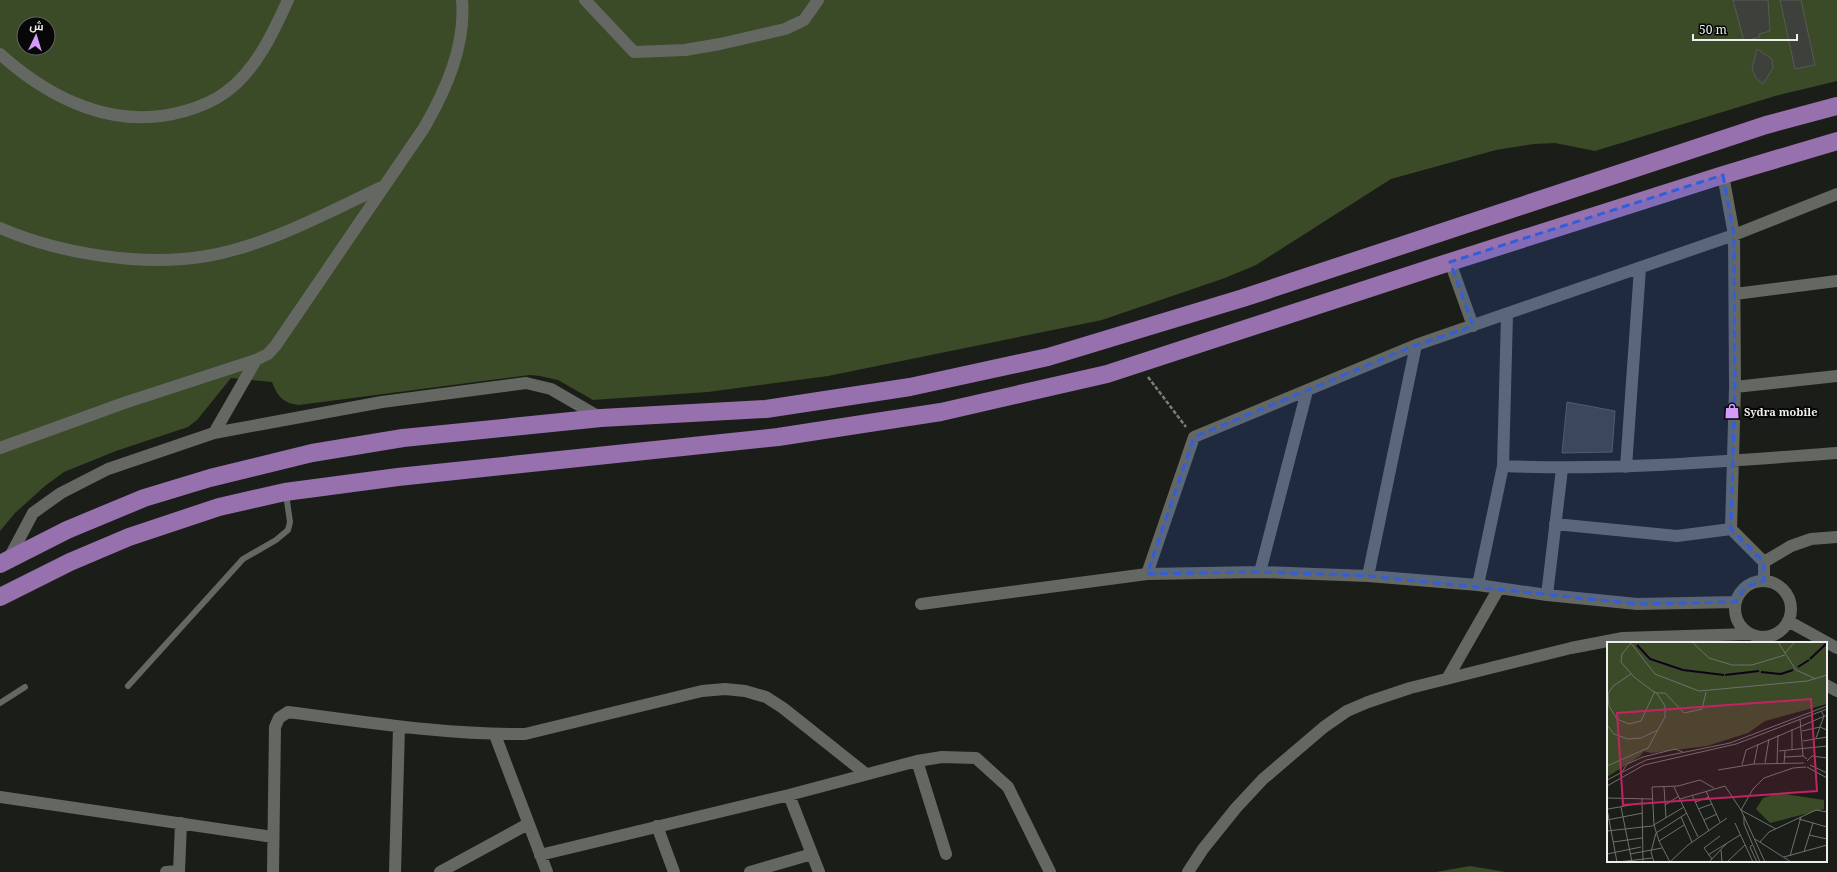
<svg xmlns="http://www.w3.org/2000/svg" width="1837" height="872" font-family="'Noto Serif',Cairo,serif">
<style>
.green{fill:#3b4a27;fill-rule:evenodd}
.building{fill:#3e413b;stroke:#585b55}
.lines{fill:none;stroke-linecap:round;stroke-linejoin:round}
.path{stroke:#7c7e7a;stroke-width:2.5;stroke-dasharray:4 2;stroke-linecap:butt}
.lane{stroke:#656862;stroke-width:6}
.street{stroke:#656862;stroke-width:12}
.primary{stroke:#9770ae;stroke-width:18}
.marked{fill:#325eda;fill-opacity:0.2;stroke:#325eda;stroke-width:3;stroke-dasharray:8 5;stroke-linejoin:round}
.labels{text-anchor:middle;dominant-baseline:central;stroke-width:4;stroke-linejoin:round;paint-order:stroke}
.poi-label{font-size:11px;font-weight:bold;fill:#eeefec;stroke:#060706;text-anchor:start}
.inset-river{fill:none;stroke:#11001c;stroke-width:2}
.inset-road{fill:none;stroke:#6f716d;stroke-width:1}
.view{fill:#c42362;fill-opacity:0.15;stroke:#c42362;stroke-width:2}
.inset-edge{fill:none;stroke:#eeefec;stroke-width:2}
</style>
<rect width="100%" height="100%" fill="#1b1d18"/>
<path class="green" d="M 0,0 L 1837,0 L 1837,81 L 1775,96 L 1595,151 L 1555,143 L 1534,144 L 1496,150 L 1391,179 L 1256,265 L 1225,278 L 1102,320 L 828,376 L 708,392 L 593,400 L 558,380 L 540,376 L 530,375 L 299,405 C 284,404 277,396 272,382 L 231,378 L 197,420 L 188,427 L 116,451 L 64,472 L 45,486 L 15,513 L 0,531 ZM 24,24 L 48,24 L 48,48 L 24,48 Z
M 1470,866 L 1506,872 L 1436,872 Z"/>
<path class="building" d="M 1733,0 L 1768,0 L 1770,31 L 1759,34 L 1760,37 L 1744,41 Z
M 1780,0 L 1801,0 L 1815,65 L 1795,69 Z
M 1757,49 L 1772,59 L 1773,68 L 1763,84 L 1756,78 L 1752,68 Z
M 1567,402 L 1615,411 L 1612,452 L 1562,453 Z"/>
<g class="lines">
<path class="path" d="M 1148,377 L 1186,427"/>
<path class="lane" d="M 128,686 L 243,559 L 276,540 L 288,530 L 290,522 L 286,494
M 0,703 L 25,687"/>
<path class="street" d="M 585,0 L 634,52 L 685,50 L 720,44 L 785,29 L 804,20 L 818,0
M 0,54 C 51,100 116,131 185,111 C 199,107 214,101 226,92 C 256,70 273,33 288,0
M 1723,175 L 1734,235 L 1735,387 L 1731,529 L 1764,562
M 0,228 C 60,254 143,267 207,256 C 269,245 326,213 382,187
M 1450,262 L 1473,326
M 1735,294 L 1837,281
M 1735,387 L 1837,376
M 214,433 L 256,360
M 0,448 L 124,403 L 256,360 L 268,354 L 276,345 L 424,128 C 446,90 466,45 462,0
M 1503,466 C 1615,471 1726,461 1837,453
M 1626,467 L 1640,268
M 1555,524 L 1677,536 L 1731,529
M 8,560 L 33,513 L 61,493 L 108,469 L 214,433 L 382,402 L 526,383 L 551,389 L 601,418
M 1260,572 L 1307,391
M 1147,574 L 1194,437 L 1416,345 L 1734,235 L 1837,194
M 1368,576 L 1416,345
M 1764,581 L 1764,562 L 1791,546 L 1811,539 L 1837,537
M1735 609a28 28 0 1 1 56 0a28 28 0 1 1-56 0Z
M 1478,585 L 1503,466 L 1507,315
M 1547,595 L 1562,469
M 921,604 L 1147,574 L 1260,572 L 1368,576 L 1478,585 L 1547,595 L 1637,604 L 1736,602
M 1788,621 L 1837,648
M 1447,679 L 1499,588
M 1826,685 L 1837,691
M 495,735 L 547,872
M 917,761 L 946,854
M 789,795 L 819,872
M 0,797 L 273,837
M 657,826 L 674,872
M 540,855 L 789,795 L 917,761 L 942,757 L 976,758 L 1008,787 L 1050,872
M 166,872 L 179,871
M 179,872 L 181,823
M 273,872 L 275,727 L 279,718 L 288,712 C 367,722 446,735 525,734 L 702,691 L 725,689 L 745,691 L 766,697 L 783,708 L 866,774
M 395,872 L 399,727
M 440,872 L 528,824
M 750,872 L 812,854
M 1188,872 L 1203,849 L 1236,808 L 1263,779 L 1324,727 L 1347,711 L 1368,702 L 1410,688 L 1571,648 L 1623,638 L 1749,634"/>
<path class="primary" d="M 0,564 L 67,530 L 144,498 L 210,478 L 312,453 L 403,438 L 601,418 L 766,409 L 910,387 L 1048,357 L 1243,298 L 1766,125 L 1837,106
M 0,597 L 70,562 L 129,537 L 219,507 L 285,492 L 398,477 L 778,437 L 941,412 L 1107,374 L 1450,262 L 1723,175 L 1837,141"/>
</g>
<path class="marked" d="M 1723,175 L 1734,235 L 1735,387 L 1731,529 L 1764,562 L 1764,581 L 1746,587 L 1736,602 L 1637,604 L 1368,576 L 1260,572 L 1147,574 L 1194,437 L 1416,345 L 1473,326 L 1450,262 Z"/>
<defs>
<g id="shop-bare" transform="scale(1.2)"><path d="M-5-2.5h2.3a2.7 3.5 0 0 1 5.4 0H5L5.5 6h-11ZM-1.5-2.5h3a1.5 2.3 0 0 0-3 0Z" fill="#d69bfa" stroke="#060706" stroke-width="2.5" paint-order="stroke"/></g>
</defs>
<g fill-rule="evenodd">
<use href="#shop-bare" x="1732" y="411"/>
</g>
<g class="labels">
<g class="poi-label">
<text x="1744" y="411">Sydra mobile</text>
</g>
</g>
<g transform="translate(1607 642)">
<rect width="220" height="220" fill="#1b1d18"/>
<path d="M 0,0 L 220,0 L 220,62 L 158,79 L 141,91 L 100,104 L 44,111 L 37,109 L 33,114 L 0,135 ZM 171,151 L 217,158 L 217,167 L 163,181 L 149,167 L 156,156 Z" fill="#3b4a27"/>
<path class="inset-river" d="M 30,3 L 43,17 L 76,28M 203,17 L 220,1M 191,25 L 202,18M 76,28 L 117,33M 154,30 L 174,32 L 186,28M 118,33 L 152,29"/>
<path class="inset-road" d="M 23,0 L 48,32 L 92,49 L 200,39 L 220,33M 85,0 L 102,16 L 125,23 L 145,23 L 178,13M 171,0 L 189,28 L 209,37M 178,11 L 188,0M 24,32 L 6,44 L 1,52 L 2,64 L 10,77 L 22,82 L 34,79 L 48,49M 49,51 L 58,51 L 77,71 L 95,67 L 99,50M 193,77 L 196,114 L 200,117M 0,83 L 7,92 L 21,97 L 34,96 L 51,88M 185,87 L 185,108M 195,89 L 213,85 L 220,88M 209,96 L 217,74 L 214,69M 196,99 L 220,95M 172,109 L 220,104M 178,115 L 196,114M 200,119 L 205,114 L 220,116M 158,121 L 162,97M 170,121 L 171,93M 147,122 L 151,102M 177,122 L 178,109M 135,123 L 139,108 L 220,73M 203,123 L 220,131M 0,124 L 41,106 L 58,75 L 58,64 L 51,53 L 27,35 L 14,20 L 15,12 L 24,1M 200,125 L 220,136M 111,128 L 147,122 L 197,121M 15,130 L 20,122 L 36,115 L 68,107 L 76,110M 0,138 L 39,118 L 123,101 L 220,64M 0,144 L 37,123 L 129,102 L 220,67M 57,145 L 59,176M 67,145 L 91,195M 107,146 L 93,138 L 71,144 L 45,145 L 47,183 L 52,199 L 63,220 L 81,203 L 120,176M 99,149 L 113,180M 85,153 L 102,189M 0,156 L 45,157M 35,156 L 36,220M 73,157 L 118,144 L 134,168 L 158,220M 88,160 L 102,155M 58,163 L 72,154M 14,165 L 25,220M 0,167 L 10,220M 1,167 L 35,161M 91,167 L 105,162M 137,174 L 137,182 L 153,220M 74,175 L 85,200M 192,177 L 220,185M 0,178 L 36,171M 97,178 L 110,172M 128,181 L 146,220M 169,187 L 134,168 L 146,147 L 157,136 L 186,126 L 199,125M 0,189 L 45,184 L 77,165M 202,193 L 220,197M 148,197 L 184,220M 52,199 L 77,183M 6,200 L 35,196M 153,200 L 162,190 L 209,168 L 220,170M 145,203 L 143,205 L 150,220M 114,208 L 115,220M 197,210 L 206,181M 0,212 L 34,205M 23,212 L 55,206M 101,213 L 133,193M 183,214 L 194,175M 177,215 L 220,203M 105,217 L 97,206 L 113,194M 11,220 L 45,216M 47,220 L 44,210 L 49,191 L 80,171M 102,220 L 120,201M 120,220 L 138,203"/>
<path class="view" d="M 204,57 L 210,149 L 16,163 L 10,71 Z"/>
<rect width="220" height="220" class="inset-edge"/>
</g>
<g transform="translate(36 36) rotate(4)"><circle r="19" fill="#060706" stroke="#636462"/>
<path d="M0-3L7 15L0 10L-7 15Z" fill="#d69bfa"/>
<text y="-6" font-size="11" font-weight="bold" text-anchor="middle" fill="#eeefec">ش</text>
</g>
<path d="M1693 34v6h104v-6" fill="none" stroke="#eeefec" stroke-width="2"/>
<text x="1699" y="34" font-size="12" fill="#eeefec" stroke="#060706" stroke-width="3" paint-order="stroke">50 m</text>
</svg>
